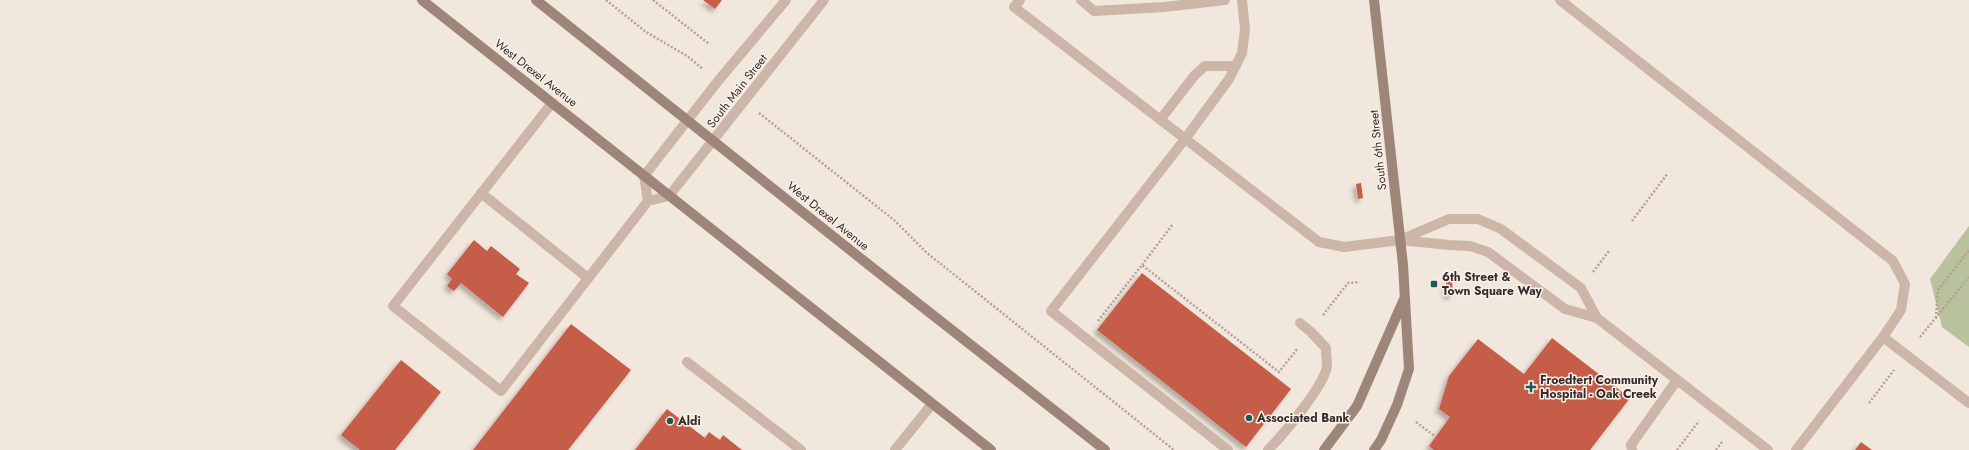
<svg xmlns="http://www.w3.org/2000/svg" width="1969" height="450" font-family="Jost,sans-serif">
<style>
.green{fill:#b8c29d}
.building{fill:#c65d48;filter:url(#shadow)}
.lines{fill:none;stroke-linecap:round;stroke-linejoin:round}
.path{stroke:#b7a093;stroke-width:2.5;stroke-dasharray:2 2;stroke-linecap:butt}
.lane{stroke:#cbb6a9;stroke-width:10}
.street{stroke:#cbb6a9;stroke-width:10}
.secondary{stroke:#9e857a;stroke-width:10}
.poi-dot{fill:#1e5959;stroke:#faf1ea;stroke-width:1.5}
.labels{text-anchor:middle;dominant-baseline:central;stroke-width:3;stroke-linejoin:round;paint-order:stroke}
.street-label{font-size:12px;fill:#382c29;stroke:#faf1ea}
.poi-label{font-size:12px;font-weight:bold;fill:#382c29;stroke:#faf1ea;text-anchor:start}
</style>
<defs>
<filter id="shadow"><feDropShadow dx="-3.5" dy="3.5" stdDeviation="2" flood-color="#0004"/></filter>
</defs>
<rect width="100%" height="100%" fill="#f2e7dd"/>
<path class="green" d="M 1969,226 L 1969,347 L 1942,327 L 1930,279 Z"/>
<path class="building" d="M 703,0 L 722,0 L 715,9 Z
M 1361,183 L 1363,198 L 1358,199 L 1356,184 Z
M 474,240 L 487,251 L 491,246 L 520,269 L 516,274 L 529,283 L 503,317 L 461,283 L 454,291 L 447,286 L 452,279 L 447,274 Z
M 1142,273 L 1291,389 L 1246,447 L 1097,330 Z
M 1446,281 L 1452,281 L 1453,296 L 1447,296 Z
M 571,324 L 631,370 L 568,450 L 473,450 Z
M 1552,338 L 1630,398 L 1590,450 L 1434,450 L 1429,446 L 1450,417 L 1439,409 L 1449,376 L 1478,339 L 1524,374 Z
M 401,360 L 441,392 L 395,450 L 360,450 L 341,435 Z
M 667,409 L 705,438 L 709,432 L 720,440 L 723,435 L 742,450 L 635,450 Z
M 1861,442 L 1872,450 L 1855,450 Z"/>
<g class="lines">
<path class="path" d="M 606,0 L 646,32 L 687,56 L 703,69
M 653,0 L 709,44
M 759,113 L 894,220 L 927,253 L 1174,450
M 1632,221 L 1668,173
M 1142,265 L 1173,224
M 1593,272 L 1609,251
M 1323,315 L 1348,283 L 1359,282
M 1936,318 L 1938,290 L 1969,250
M 1098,321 L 1142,265 L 1279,372 L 1298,348
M 1920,337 L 1969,277
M 1869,403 L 1894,370
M 1416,422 L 1436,437
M 1677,450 L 1699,421
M 1716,450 L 1723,441"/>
<path class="lane" d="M 1020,0 L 1014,7 L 1319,242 L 1344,247 L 1400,240 L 1449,245 L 1470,246 L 1488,252 L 1565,309 L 1597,318 L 1581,288 L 1501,229 L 1478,219 L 1449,219 L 1400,240
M 1081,0 L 1094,11 L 1164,7 L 1225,0
M 1560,0 L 1893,261 L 1905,284 L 1901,310 L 1883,337 L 1796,450
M 552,103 L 393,306 L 501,391 L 648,201 L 669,196
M 1160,120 L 1194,76 L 1205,66 L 1236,66
M 644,176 L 648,201
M 481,193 L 588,278
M 1597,318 L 1768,450
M 1883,337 L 1969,403
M 687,362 L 801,450
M 895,450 L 932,404
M 1228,450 L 1051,311 L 1185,139 L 1229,79 L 1242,53 L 1245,29 L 1242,0
M 1268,450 C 1283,435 1323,387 1327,367 C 1327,361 1326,354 1326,348 L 1311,332 L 1300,323
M 1632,450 L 1631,445 L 1677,380"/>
<path class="street" d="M 644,176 L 718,81 L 786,0
M 669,196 L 824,0"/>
<path class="secondary" d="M 422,0 L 991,450
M 536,0 L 869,265 L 1105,450
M 1374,0 L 1403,265 L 1409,369 L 1397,405 L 1381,440 L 1374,450
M 1324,450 L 1357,406 L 1404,299"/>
</g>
<g class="poi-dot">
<rect x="1430" y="280" width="8" height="8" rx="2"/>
<path d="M1529 381h4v4h4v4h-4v4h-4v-4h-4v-4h4z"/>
<circle cx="1249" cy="418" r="4"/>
<circle cx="670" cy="421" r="4"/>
</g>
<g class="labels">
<g class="street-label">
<text transform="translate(536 73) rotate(38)">West Drexel Avenue</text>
<text transform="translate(737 91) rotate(-52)">South Main Street</text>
<text transform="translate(1378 150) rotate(-96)">South 6th Street</text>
<text transform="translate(828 216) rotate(39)">West Drexel Avenue</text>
</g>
<g class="poi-label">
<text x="1442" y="277">6th Street &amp;<tspan x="1442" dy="14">Town Square Way</tspan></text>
<text x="1540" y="380">Froedtert Community<tspan x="1540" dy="14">Hospital - Oak Creek</tspan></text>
<text x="1257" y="418">Associated Bank</text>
<text x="678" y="421">Aldi</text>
</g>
</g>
</svg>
